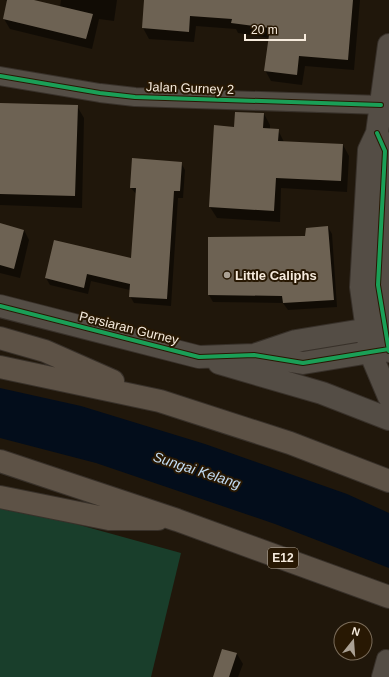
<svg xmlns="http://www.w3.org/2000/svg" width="389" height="677" font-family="Arial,sans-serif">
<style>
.green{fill:#193e2b}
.water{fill:#030d1b}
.shadow{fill:#0007}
.building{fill:#6d6253}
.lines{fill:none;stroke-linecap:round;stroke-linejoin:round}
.street-casing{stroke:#38312a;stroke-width:20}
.secondary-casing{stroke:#38312a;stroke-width:24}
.highway-casing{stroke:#38312a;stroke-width:24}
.street{stroke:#544d45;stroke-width:18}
.secondary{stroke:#544d45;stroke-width:22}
.highway{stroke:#5d5246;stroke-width:22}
.cycleway-casing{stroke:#281803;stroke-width:6}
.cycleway{stroke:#1a9f57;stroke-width:4}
.poi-dot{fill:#aba194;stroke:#281803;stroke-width:1.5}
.labels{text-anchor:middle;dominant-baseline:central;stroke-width:4;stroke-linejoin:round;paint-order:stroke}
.shield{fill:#281803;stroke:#b8ac9c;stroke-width:1}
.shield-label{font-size:12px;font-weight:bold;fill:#f6ebdd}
.street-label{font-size:13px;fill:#f6ebdd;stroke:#281803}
.poi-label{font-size:13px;font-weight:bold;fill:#f6ebdd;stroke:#281803;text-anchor:start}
.water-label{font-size:14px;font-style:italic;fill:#c4def5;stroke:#281803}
</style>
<rect width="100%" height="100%" fill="#20170b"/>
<path class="green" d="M 0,508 L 36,513 L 181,553 L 151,677 L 0,677 Z"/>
<path class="water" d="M 0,388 L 81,406 L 205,444 L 347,494 L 389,513 L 389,568 L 275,524 L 96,463 L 0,438 Z"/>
<path class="shadow" d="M 5,0 L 29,0 L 60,7 L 61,0 L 117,0 L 114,21 L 99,19 L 92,49 L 10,29 L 4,19 L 8,1 Z
M 145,0 L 360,0 L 354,70 L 305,66 L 302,85 L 271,81 L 265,70 L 270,38 L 238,33 L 236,29 L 196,26 L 194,42 L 149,39 L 143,28 Z
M 0,104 L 77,106 L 84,118 L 82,208 L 0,205 Z
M 264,114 L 270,125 L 270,129 L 278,130 L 284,142 L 343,145 L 349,156 L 347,192 L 281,188 L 280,222 L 217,218 L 210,207 L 215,126 L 235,128 Z
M 181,163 L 185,170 L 183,198 L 178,198 L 171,306 L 134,303 L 130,296 L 130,290 L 91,281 L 88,294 L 50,285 L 46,278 L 132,259 L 137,195 L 131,188 Z
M 0,224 L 24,230 L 29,240 L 20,278 L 0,273 Z
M 328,227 L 332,234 L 337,307 L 288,310 L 283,303 L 213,302 L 209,295 L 209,238 L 306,237 Z
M 222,650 L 237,654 L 243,664 L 238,677 L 214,677 Z"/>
<path class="building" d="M 7,0 L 34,0 L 93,14 L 86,39 L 3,19 Z
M 144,0 L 353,0 L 348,60 L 299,56 L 297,75 L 264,71 L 270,28 L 231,23 L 232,19 L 190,16 L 189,32 L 142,28 Z
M 0,103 L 78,105 L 75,196 L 0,194 Z
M 235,112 L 264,113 L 263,128 L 279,129 L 278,141 L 343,144 L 341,181 L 276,178 L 274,211 L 209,207 L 214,125 L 234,127 Z
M 132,158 L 182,162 L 180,191 L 174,191 L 167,299 L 129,297 L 130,284 L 87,274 L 84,288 L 45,278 L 54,240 L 131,258 L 136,188 L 130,188 Z
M 0,223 L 24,230 L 14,269 L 0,265 Z
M 328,226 L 334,300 L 283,303 L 282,296 L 208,295 L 208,237 L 305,236 L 306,228 Z
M 222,649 L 237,653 L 229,677 L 213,677 Z"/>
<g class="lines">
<g class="street-casing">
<path id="street" d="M 0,76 L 100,93 L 135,97 L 381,105
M 381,677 L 386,659"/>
</g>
<g class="secondary-casing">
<path id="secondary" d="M 389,45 L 377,133 L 369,150 L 361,287 L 370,352 L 389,397
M 377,133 L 385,151 L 378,285 L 389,351
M 0,306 L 199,357 L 254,355 L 303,363 L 388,349
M 257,354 L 296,341 L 381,327
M 219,363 L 322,393 L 389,419"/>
</g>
<g class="highway-casing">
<path id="highway" d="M 0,338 L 45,351 L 113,381
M 0,367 L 160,401 L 290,443 L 389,481
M 0,461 L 177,520 L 389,597
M 0,497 L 109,519 L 158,519"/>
</g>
<use href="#street" class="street"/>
<use href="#secondary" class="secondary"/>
<use href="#highway" class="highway"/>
<g class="cycleway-casing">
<path id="cycleway" d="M 0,76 L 100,93 L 135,97 L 381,105
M 377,133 L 385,151 L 378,285 L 389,351
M 0,306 L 199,357 L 254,355 L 303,363 L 389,349"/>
</g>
<use href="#cycleway" class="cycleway"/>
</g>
<circle class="poi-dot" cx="227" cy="275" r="4"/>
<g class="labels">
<rect class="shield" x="268" y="548" width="30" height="20" rx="3"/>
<g class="shield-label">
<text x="283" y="558">E12</text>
</g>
<g class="street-label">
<text transform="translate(190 88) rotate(2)">Jalan Gurney 2</text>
<text transform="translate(129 328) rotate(14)">Persiaran Gurney</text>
</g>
<g class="poi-label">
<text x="235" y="275">Little Caliphs</text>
</g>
<g class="water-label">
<text transform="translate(197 470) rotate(18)">Sungai Kelang</text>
</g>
</g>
<g transform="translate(353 641) rotate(17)"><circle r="19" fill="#281803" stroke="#7a6c5a"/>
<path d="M0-3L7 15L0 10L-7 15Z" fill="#aba194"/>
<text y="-6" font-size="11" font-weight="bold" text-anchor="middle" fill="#f6ebdd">N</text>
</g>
<path d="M245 34v6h60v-6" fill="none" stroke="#f6ebdd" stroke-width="2"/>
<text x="251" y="34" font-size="12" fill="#f6ebdd" stroke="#281803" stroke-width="3" paint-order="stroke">20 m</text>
</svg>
